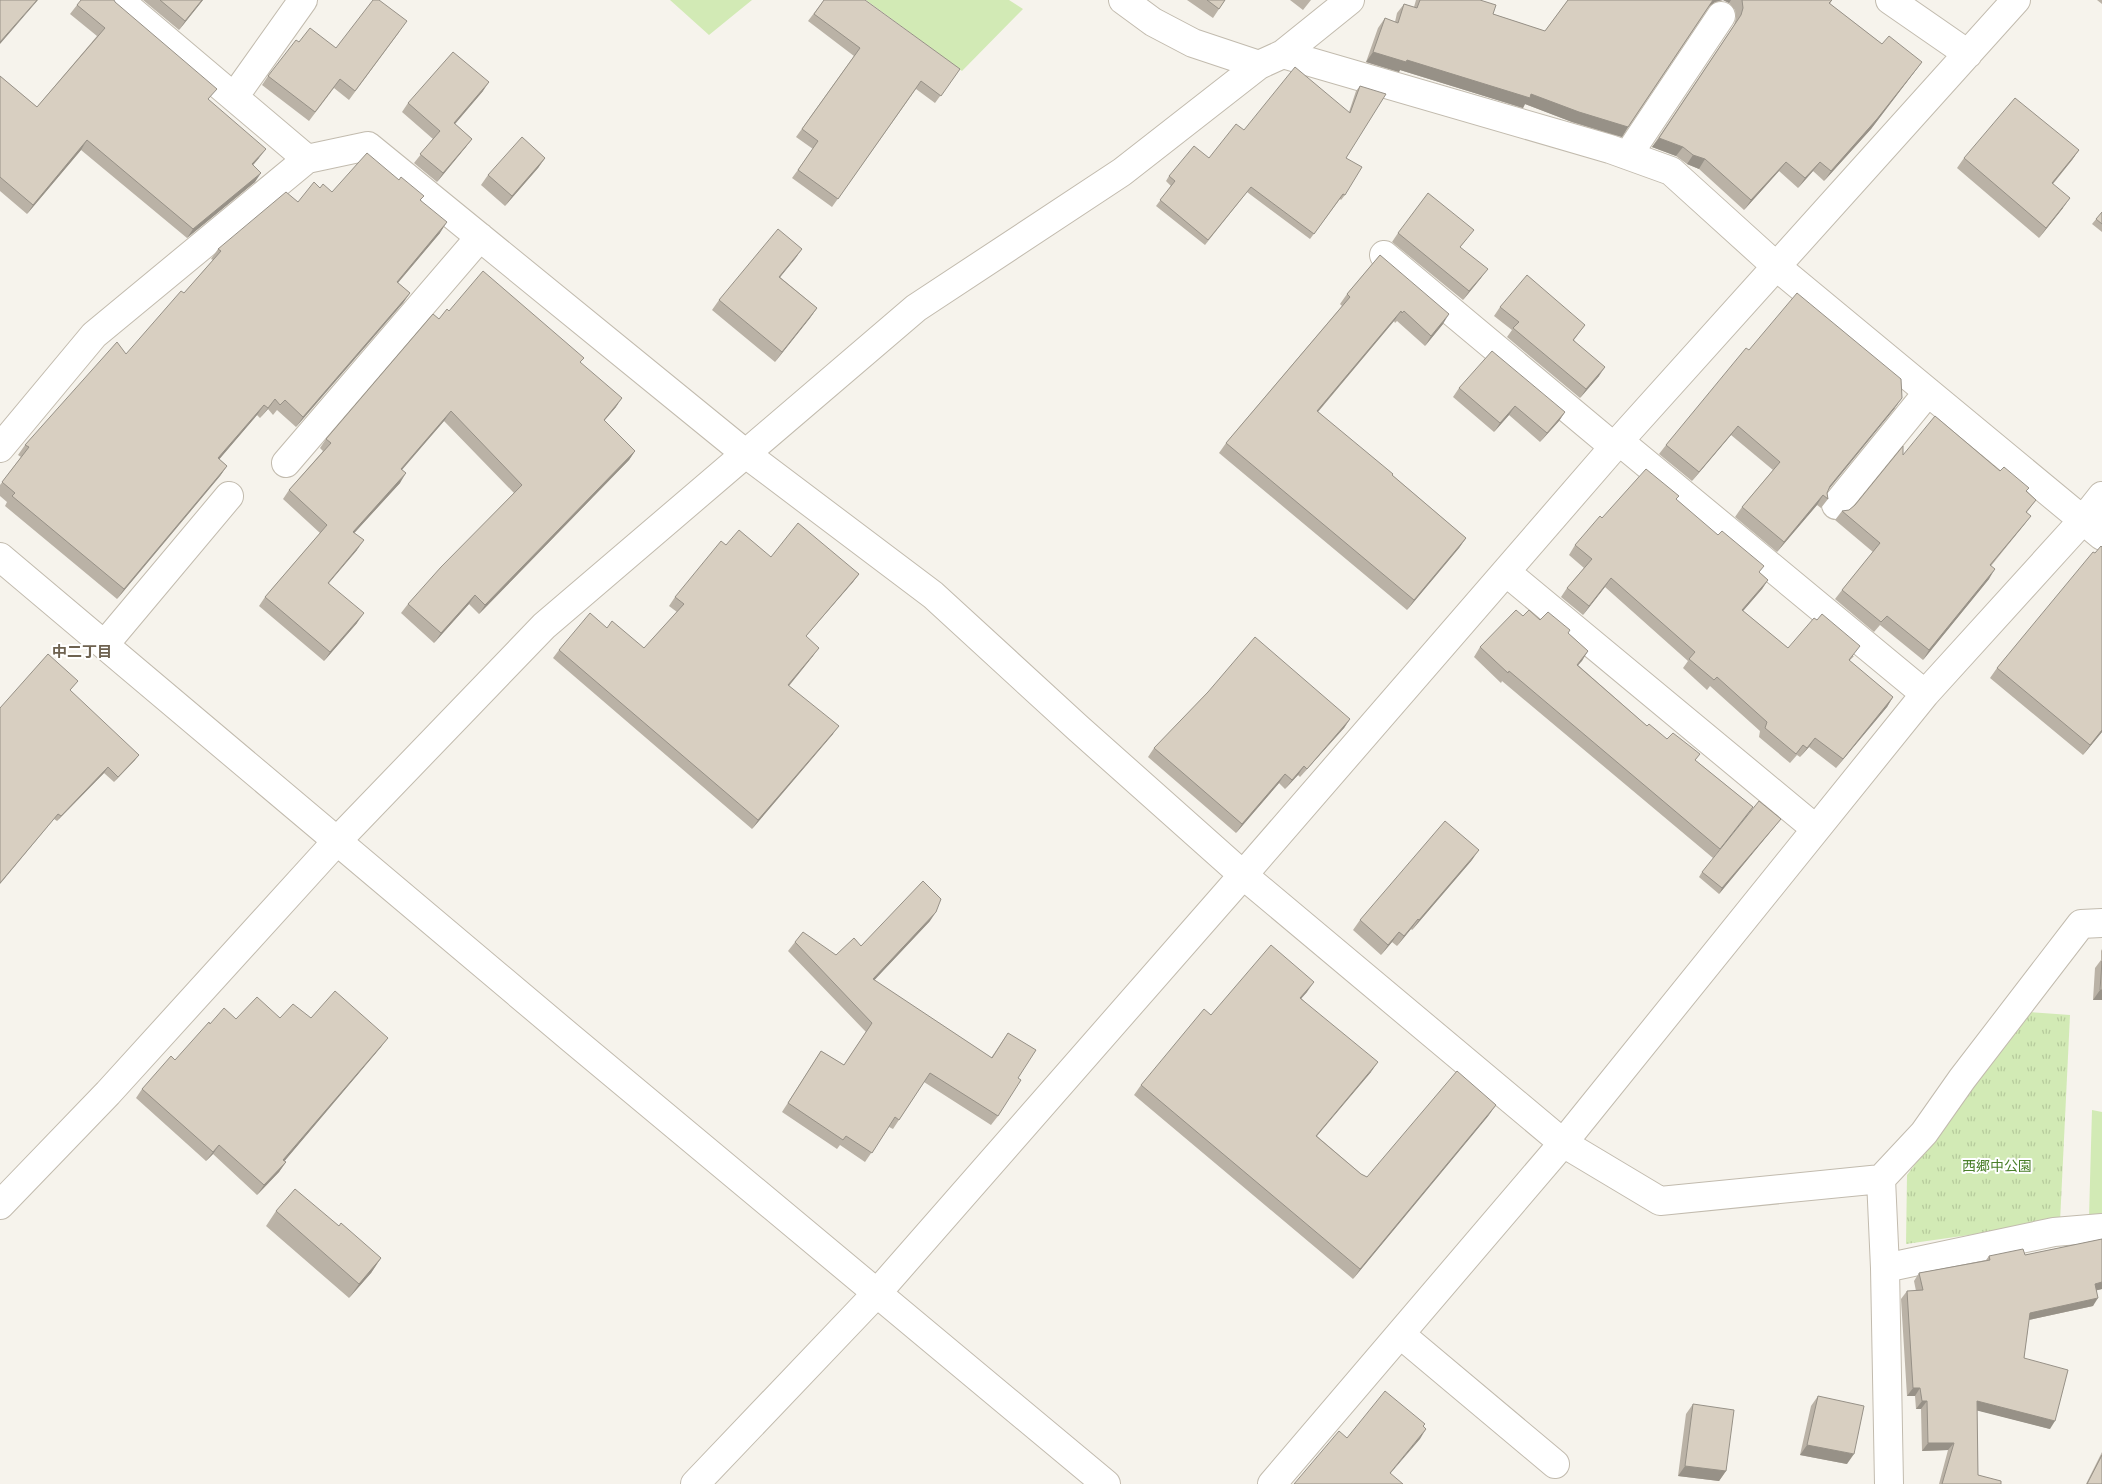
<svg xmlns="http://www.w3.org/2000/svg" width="2102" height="1484" font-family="'Noto Sans','Noto Sans JP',sans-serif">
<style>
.grass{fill:#d2eab5}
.park{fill:url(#park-tufts)}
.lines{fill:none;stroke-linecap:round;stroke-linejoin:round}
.minor-casing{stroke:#c2bbae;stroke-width:30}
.minor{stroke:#fff;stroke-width:28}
.wall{fill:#bab2a6}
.shaded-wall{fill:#979187}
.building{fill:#d8cfc1;stroke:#979187}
.labels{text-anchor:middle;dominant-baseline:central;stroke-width:4;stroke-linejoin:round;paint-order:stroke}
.park-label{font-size:14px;fill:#4a7f2a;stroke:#fff}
.neighbourhood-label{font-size:15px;font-weight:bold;fill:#6e6250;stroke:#fff}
</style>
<defs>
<pattern id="park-tufts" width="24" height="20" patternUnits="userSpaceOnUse" patternTransform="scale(1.25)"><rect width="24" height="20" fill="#d2eab5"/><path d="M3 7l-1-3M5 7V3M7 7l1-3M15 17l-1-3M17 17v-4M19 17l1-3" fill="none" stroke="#b6ca9c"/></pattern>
</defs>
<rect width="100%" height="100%" fill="#f6f3ec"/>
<path class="grass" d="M 670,0 L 752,0 L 709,35 Z
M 866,0 L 1009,0 L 1023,9 L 962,71 Z
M 2092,1110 L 2102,1112 L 2102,1214 L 2089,1217 Z"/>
<path class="park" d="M 2029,1012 L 2070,1015 L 2060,1222 L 1906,1244 L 1907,1175 Z"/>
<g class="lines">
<g class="minor-casing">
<path id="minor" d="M 119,0 L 307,159 L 368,146 L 746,454 L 933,595 L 1078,728 L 1243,875 L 1563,1143 L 1660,1201 L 1881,1179 L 1924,1133 L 1962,1079 L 2081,924 L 2102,923
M 1123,0 L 1153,22 L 1193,43 L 1259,65
M 1890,0 L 1968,54
M 1283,54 L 1610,149 L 1671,171 L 1777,267 L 2102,536
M 234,97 L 303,0
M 1628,155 L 1721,16
M 1384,255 L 1614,447
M 1619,441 L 1925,694
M 0,448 L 94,335 L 307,159
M 286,463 L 480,237
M 1836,505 L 1928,392
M 0,557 L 572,1039 L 1106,1484
M 1506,572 L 1816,829
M 105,644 L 229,496
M 1881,1179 L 1885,1268 L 1889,1484
M 0,1205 L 108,1093 L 337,841 L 544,626 L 916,308 L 1122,172 L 1259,65 L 1283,54 L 1350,0
M 1885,1268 L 2054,1232 L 2102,1228
M 1400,1334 L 1555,1464
M 695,1484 L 877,1293 L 1243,875 L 1619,441 L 2016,0
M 1272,1484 L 1563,1143 L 1925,694 L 2083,520 L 2102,496"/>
</g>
<use href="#minor" class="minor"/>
</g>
<path class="wall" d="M 143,0 L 203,0 L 179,30 Z
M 824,0 L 960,69 L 935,103 L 916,89 L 832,207 L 792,178 L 813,149 L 796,137 L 854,56 L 808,21 Z
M 1187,0 L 1225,0 L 1213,18 Z
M 1290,0 L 1311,0 L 1303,10 Z
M 1416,0 L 1480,0 L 1493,14 L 1545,31 L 1568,0 L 1832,0 L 1830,4 L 1882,44 L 1922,62 L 1871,129 L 1824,181 L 1813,171 L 1798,188 L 1779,171 L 1744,210 L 1699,169 L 1687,164 L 1676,156 L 1652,147 L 1734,25 L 1736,18 L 1735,10 L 1729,3 L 1723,0 L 1715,2 L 1709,7 L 1622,137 L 1572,122 L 1525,104 L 1523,108 L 1400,70 L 1399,72 L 1366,62 L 1378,28 L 1385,18 L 1395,22 L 1397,13 L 1404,4 L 1414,7 Z
M 2097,0 L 2102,0 L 2102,4 Z
M 115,2 L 209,100 L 259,158 L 253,165 L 255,182 L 187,238 L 81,150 L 27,214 L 0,191 L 0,76 L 37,107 L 97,36 L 70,14 L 77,5 Z
M 400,31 L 349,100 L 334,88 L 309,121 L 262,85 L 268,76 L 299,42 L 336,48 Z
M 1360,86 L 1346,158 L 1345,195 L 1341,200 L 1340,199 L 1310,239 L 1247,192 L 1205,245 L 1156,206 L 1171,186 L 1166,181 L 1169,176 L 1209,158 L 1349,112 L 1356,91 Z
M 483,91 L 455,124 L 472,139 L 465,148 L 437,182 L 414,163 L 433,139 L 402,112 L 408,103 Z
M 2079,150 L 2072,160 L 2053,184 L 2063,208 L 2039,238 L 1957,168 L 1964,158 Z
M 545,158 L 538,168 L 505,206 L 481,185 L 488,175 Z
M 320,188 L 332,192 L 421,200 L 440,233 L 398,283 L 410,293 L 403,303 L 296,427 L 277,410 L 273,415 L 268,409 L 260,418 L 257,415 L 219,459 L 227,466 L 220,476 L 117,599 L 5,506 L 7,502 L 0,496 L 0,485 L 21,457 L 18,455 L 25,445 L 126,354 L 184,293 L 213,260 L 211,259 L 218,249 L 298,202 Z
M 2102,212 L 2102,232 L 2092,224 Z
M 1398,233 L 1467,239 L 1460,247 L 1481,278 L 1463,300 L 1392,242 Z
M 802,249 L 780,277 L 817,308 L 810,318 L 775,362 L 712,310 L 719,300 Z
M 1380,255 L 1443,324 L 1425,346 L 1397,321 L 1395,323 L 1394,321 L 1318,412 L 1466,538 L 1459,548 L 1407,610 L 1219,453 L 1226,443 L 1342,306 L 1340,304 L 1347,294 Z
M 1500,307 L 1585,325 L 1574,340 L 1599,376 L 1580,398 L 1507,337 L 1512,330 L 1494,316 Z
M 449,311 L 584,358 L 580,362 L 616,407 L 604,421 L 635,451 L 629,460 L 479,614 L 469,604 L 434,643 L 401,613 L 408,604 L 514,493 L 444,421 L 402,469 L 400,483 L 354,533 L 357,550 L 329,583 L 357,623 L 324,661 L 259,606 L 265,597 L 320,533 L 283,499 L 289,490 L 323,451 L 320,448 L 326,439 L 439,319 Z
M 1749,350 L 1895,408 L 1829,489 L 1827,493 L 1828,499 L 1821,508 L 1817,505 L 1777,552 L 1735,517 L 1742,507 L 1773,470 L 1731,435 L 1692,481 L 1659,454 L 1666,445 Z
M 1459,388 L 1565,412 L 1559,421 L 1540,442 L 1509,415 L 1494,432 L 1453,397 Z
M 2000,471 L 2027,491 L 2036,500 L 2027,512 L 2024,525 L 1991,566 L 1989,579 L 1923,660 L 1880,625 L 1874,632 L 1835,599 L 1842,590 L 1873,552 L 1835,520 L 1842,511 L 1849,510 L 1855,505 Z
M 1676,499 L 1768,580 L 1762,589 L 1743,611 L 1788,648 L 1854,656 L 1849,661 L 1893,697 L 1887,707 L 1836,768 L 1809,747 L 1800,757 L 1797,755 L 1790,763 L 1759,737 L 1760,731 L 1710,686 L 1707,690 L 1683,668 L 1688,661 L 1605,587 L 1583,615 L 1561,597 L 1567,588 L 1584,568 L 1569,555 L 1575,545 L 1602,518 Z
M 726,545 L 771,557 L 859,574 L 853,582 L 806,636 L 813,656 L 789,686 L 833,734 L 752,829 L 553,658 L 559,650 L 607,628 L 644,648 L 677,612 L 669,606 L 675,597 Z
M 2102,547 L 2102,732 L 2083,755 L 1990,678 L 1997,668 L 2095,553 Z
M 1523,616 L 1540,620 L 1568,633 L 1588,651 L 1578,665 L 1647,726 L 1667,739 L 1700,754 L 1695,760 L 1753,807 L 1713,858 L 1502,681 L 1501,683 L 1474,657 L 1480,647 Z
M 78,681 L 70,690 L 135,760 L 114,782 L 104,773 L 57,821 L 54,819 L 0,708 Z
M 1350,719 L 1344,728 L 1300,777 L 1298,775 L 1285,789 L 1279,783 L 1236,833 L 1148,757 L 1154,748 Z
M 1781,819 L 1719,894 L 1699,877 L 1702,872 Z
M 1472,860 L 1412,930 L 1411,929 L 1397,946 L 1392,942 L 1381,955 L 1353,930 L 1360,920 Z
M 930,921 L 874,980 L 991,1058 L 1008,1033 L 1018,1078 L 998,1116 L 991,1125 L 924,1082 L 893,1129 L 889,1127 L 865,1162 L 840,1145 L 837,1149 L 782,1112 L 821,1051 L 844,1065 L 866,1032 L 788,951 L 795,942 L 836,955 Z
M 2102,949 L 2102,1000 L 2093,1000 L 2095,968 L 2101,960 L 2101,951 Z
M 1307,992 L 1301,998 L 1371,1072 L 1317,1136 L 1361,1174 L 1367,1177 L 1489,1115 L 1353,1279 L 1134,1095 L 1141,1085 L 1211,1015 Z
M 311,1018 L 381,1047 L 284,1161 L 286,1162 L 279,1172 L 257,1195 L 213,1154 L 206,1161 L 136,1098 L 142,1089 L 175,1060 L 236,1019 Z
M 276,1211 L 381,1258 L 371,1273 L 349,1298 L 266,1226 Z
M 2102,1239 L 2102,1289 L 2097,1290 L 2093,1306 L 2029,1320 L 2024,1358 L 2050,1429 L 1977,1410 L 1978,1475 L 2001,1484 L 1939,1484 L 1948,1450 L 1922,1451 L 1921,1409 L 1916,1409 L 1915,1396 L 1907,1396 L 1901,1299 L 1907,1291 L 1916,1291 L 1914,1281 L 1919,1273 L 1986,1260 L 1989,1256 L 2025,1255 Z
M 1818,1396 L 1847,1464 L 1800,1455 L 1811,1406 Z
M 1693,1404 L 1726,1471 L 1719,1481 L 1678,1476 L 1686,1414 Z
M 2102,1452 L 2102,1484 L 2086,1484 Z"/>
<path class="shaded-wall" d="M 37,0 L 38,0 L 0,44 L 0,42 Z
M 202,0 L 203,0 L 179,30 L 185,21 Z
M 1713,0 L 1731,0 L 1729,3 L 1723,0 L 1715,2 L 1708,7 Z
M 1373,52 L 1407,60 L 1531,94 L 1628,127 L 1622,137 L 1572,122 L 1525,104 L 1523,108 L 1400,70 L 1399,72 L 1366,62 Z
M 1922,62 L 1871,129 L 1824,181 L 1831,171 Z
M 489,82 L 483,91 L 448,132 L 454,123 Z
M 1659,138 L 1683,147 L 1676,156 L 1652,147 Z
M 472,139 L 465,148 L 437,182 L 443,173 Z
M 87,140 L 81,150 L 27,214 L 33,205 Z
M 266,149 L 259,158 L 245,174 L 252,164 Z
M 2079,150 L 2072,160 L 2045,193 L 2052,183 Z
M 1693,155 L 1705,159 L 1699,169 L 1687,164 Z
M 545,158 L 538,168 L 505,206 L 512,196 Z
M 1786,162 L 1779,171 L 1744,210 L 1751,200 Z
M 1820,162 L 1813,171 L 1798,188 L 1805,178 Z
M 261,173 L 255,182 L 187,238 L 193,229 Z
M 2070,198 L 2063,208 L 2039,238 L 2046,228 Z
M 447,222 L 440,233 L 390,292 L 397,282 Z
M 802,249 L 795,259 L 772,287 L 779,277 Z
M 1488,269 L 1481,278 L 1463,300 L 1469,291 Z
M 410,293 L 403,303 L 296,427 L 303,417 Z
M 817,308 L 810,318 L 775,362 L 782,352 Z
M 1401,311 L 1394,321 L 1310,421 L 1317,411 Z
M 1449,314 L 1443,324 L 1425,346 L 1431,336 Z
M 1605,367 L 1599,376 L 1580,398 L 1586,389 Z
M 622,398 L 616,407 L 597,429 L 604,420 Z
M 1902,398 L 1895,408 L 1824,495 L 1830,486 Z
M 275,399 L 268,409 L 260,418 L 268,408 Z
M 264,405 L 257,415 L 211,469 L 218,458 Z
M 1515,406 L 1509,415 L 1494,432 L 1500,423 Z
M 451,411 L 444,421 L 395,478 L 401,469 Z
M 1565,412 L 1559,421 L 1540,442 L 1547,433 Z
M 1738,426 L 1731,435 L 1692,481 L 1699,472 Z
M 635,451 L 629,460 L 479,614 L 485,605 Z
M 227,466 L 220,476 L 117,599 L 124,589 Z
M 406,473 L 400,483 L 347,541 L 353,532 Z
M 1823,495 L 1817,505 L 1777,552 L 1784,542 Z
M 2031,516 L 2024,525 L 1983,574 L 1990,565 Z
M 1466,538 L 1459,548 L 1407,610 L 1414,600 Z
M 364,540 L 357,550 L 321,592 L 328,583 Z
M 1995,569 L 1989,579 L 1923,660 L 1929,650 Z
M 859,574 L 853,582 L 799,644 L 806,636 Z
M 1611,578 L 1605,587 L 1583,615 L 1589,606 Z
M 1768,580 L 1762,589 L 1736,619 L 1742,610 Z
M 475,595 L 469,604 L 434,643 L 441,633 Z
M 364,613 L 357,623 L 324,661 L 330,652 Z
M 819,648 L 813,656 L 782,694 L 788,685 Z
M 1588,651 L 1582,661 L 1570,674 L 1577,665 Z
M 1893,697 L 1887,707 L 1836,768 L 1843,759 Z
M 1350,719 L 1344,728 L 1300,777 L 1307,769 Z
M 839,726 L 833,734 L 752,829 L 758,820 Z
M 2102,730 L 2102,732 L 2083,755 L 2090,745 Z
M 1815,738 L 1809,747 L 1800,757 L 1807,748 Z
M 139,755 L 135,760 L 114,782 L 118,777 Z
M 1304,766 L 1298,775 L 1285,789 L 1292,780 Z
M 108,767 L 104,773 L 57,821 L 61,816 Z
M 1285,774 L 1279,783 L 1236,833 L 1242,824 Z
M 1753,807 L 1746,817 L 1713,858 L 1720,849 Z
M 58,814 L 54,819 L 0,884 L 0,883 Z
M 1781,819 L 1777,824 L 1719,894 L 1722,888 Z
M 1479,850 L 1472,860 L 1412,930 L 1419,920 Z
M 936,912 L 930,921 L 867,988 L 873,979 Z
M 1418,919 L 1411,929 L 1397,946 L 1404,936 Z
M 1399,932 L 1392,942 L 1381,955 L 1388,945 Z
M 1314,982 L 1307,992 L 1293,1008 L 1300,998 Z
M 2100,990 L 2102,990 L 2102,1000 L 2093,1000 Z
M 388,1038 L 381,1047 L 277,1170 L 283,1160 Z
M 1378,1062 L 1371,1072 L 1309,1145 L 1316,1136 Z
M 1496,1105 L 1489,1115 L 1353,1279 L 1360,1269 Z
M 219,1145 L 213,1154 L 206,1161 L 213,1152 Z
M 286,1162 L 279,1172 L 257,1195 L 264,1185 Z
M 381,1258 L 371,1273 L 349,1298 L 359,1284 Z
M 2102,1282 L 2102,1289 L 2090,1292 L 2095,1284 Z
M 2098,1298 L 2093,1306 L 2024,1321 L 2030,1313 Z
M 1913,1388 L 1920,1388 L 1915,1396 L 1907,1396 Z
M 1922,1401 L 1927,1401 L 1921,1409 L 1916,1409 Z
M 1977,1401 L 2055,1421 L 2050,1429 L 1971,1409 Z
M 1426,1429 L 1420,1439 L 1383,1482 L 1390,1473 Z
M 1928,1443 L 1954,1443 L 1948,1450 L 1922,1451 Z
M 1807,1445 L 1854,1454 L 1847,1464 L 1800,1455 Z
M 1685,1466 L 1726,1471 L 1719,1481 L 1678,1476 Z"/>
<path class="building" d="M 0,0 L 37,0 L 0,42 Z
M 81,0 L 114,0 L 115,2 L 217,89 L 208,99 L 266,149 L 252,164 L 261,173 L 193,229 L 87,140 L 33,205 L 0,177 L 0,76 L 37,107 L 105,28 L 77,5 Z
M 160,0 L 202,0 L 185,21 Z
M 373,0 L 379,0 L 407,21 L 355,91 L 340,79 L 315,112 L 268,76 L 296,40 L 299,42 L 310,28 L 336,48 Z
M 824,0 L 865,0 L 960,69 L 941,96 L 921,81 L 838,199 L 798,170 L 818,141 L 802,129 L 860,48 L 814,14 Z
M 1207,0 L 1225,0 L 1219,9 Z
M 1420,0 L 1480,0 L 1496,5 L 1493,14 L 1545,31 L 1568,0 L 1713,0 L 1628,127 L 1579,112 L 1531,94 L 1530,98 L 1407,60 L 1406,62 L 1373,52 L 1385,18 L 1398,23 L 1404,4 L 1417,8 Z
M 1742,0 L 1832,0 L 1829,3 L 1882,44 L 1889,36 L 1922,62 L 1877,119 L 1831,171 L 1820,162 L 1805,178 L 1786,162 L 1751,200 L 1705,159 L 1693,155 L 1683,147 L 1659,138 L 1741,15 L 1743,8 Z
M 453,52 L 489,82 L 454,123 L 472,139 L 443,173 L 420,154 L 440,131 L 408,103 Z
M 1295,67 L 1350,113 L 1360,86 L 1386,94 L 1346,158 L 1362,167 L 1345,195 L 1343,194 L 1314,234 L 1251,187 L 1208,240 L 1160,200 L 1175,181 L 1169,176 L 1194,146 L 1209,158 L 1236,124 L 1244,130 Z
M 2015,98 L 2079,150 L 2052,183 L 2070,198 L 2046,228 L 1964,158 Z
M 522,137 L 545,158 L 512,196 L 488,175 Z
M 367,153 L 399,180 L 401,177 L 424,196 L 420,200 L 447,222 L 397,282 L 410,293 L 303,417 L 285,400 L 280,405 L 275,399 L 268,408 L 264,405 L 218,458 L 227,466 L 124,589 L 12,496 L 15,493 L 2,482 L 29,447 L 25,445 L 117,342 L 126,354 L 181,291 L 184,293 L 221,251 L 218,249 L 286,192 L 298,202 L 314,182 L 320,188 L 323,184 L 332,192 Z
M 1428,193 L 1474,230 L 1460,247 L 1488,269 L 1469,291 L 1398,233 Z
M 2102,212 L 2102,224 L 2096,219 Z
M 778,229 L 802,249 L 779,277 L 817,308 L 782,352 L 719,300 Z
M 1380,255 L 1449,314 L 1431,336 L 1404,311 L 1402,313 L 1401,311 L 1317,411 L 1393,474 L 1392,475 L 1466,538 L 1414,600 L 1226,443 L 1350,297 L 1347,294 Z
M 483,271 L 584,358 L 580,362 L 622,398 L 604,420 L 635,451 L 485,605 L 475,595 L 441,633 L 408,604 L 441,567 L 522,485 L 451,411 L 401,469 L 406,473 L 353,532 L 364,540 L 328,583 L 364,613 L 330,652 L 265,597 L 327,525 L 289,490 L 331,443 L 326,439 L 433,314 L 439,319 L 447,309 L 449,311 Z
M 1527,275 L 1585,325 L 1573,340 L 1605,367 L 1586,389 L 1513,328 L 1519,322 L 1500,307 Z
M 1797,293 L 1901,379 L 1902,398 L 1830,486 L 1827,493 L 1828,499 L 1823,495 L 1784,542 L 1742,507 L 1780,462 L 1738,426 L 1699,472 L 1666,445 L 1746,348 L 1749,350 Z
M 1492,351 L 1565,412 L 1547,433 L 1515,406 L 1500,423 L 1459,388 Z
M 1935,416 L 2000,471 L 2004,467 L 2029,488 L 2026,491 L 2036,500 L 2026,512 L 2031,516 L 1990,565 L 1995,569 L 1929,650 L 1887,616 L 1881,622 L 1842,590 L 1880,543 L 1842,511 L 1849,510 L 1855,505 L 1903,446 L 1903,455 Z
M 1646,469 L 1679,496 L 1676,499 L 1718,535 L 1722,531 L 1764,566 L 1759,572 L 1768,580 L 1742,610 L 1788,648 L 1814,618 L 1817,620 L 1822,614 L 1860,646 L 1849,660 L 1893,697 L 1843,759 L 1815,738 L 1807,748 L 1803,745 L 1796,754 L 1765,728 L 1767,722 L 1717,677 L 1714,680 L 1689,659 L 1695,652 L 1611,578 L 1589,606 L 1567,588 L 1592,559 L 1575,545 L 1600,516 L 1602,518 Z
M 798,523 L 859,574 L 806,636 L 819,648 L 788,685 L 839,726 L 758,820 L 559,650 L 590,613 L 607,628 L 612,621 L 644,648 L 684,604 L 675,597 L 721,541 L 726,545 L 739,530 L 771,557 Z
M 2101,546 L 2102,547 L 2102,730 L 2090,745 L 1997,668 L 2093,552 L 2095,553 Z
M 1516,610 L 1523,616 L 1529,610 L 1540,620 L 1548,612 L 1570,630 L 1568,633 L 1588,651 L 1577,665 L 1647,726 L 1649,724 L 1667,739 L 1673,733 L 1700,754 L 1695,760 L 1753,807 L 1720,849 L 1509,671 L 1508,673 L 1480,647 Z
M 1255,637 L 1350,719 L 1307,769 L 1304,766 L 1292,780 L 1285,774 L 1242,824 L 1154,748 L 1208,692 Z
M 48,654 L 78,681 L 70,690 L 139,755 L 118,777 L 108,767 L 61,816 L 58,814 L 0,883 L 0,708 Z
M 1759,801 L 1781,819 L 1722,888 L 1702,872 Z
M 1445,821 L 1479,850 L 1419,920 L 1418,919 L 1404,936 L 1399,932 L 1388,945 L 1360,920 Z
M 923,881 L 941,899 L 936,912 L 873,979 L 992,1058 L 1008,1033 L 1036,1050 L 1018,1078 L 1021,1080 L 998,1116 L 930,1073 L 899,1120 L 895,1117 L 872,1153 L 846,1136 L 843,1140 L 788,1103 L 821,1051 L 844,1065 L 872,1023 L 795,942 L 803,932 L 836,955 L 854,938 L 861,946 Z
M 1271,945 L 1314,982 L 1300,998 L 1378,1062 L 1316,1136 L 1361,1174 L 1367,1177 L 1457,1071 L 1496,1105 L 1360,1269 L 1141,1085 L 1204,1009 L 1211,1015 Z
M 2102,961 L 2102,990 L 2100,990 Z
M 335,991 L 388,1038 L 283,1160 L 286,1162 L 264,1185 L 219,1145 L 213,1152 L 142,1089 L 171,1056 L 175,1060 L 209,1022 L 210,1024 L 224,1008 L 236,1019 L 257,997 L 280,1018 L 293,1004 L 311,1018 Z
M 295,1189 L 339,1226 L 341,1223 L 381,1258 L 359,1284 L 276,1211 Z
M 2102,1239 L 2102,1282 L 2095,1284 L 2098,1298 L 2030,1313 L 2024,1358 L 2068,1370 L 2055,1421 L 1977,1401 L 1978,1475 L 2001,1481 L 2001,1484 L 1942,1484 L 1954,1443 L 1928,1443 L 1927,1401 L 1922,1401 L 1920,1388 L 1913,1388 L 1907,1291 L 1923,1290 L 1919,1273 L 1990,1260 L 1989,1256 L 2023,1249 L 2025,1255 Z
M 1385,1391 L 1425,1424 L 1423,1426 L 1426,1429 L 1390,1473 L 1403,1484 L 1294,1484 L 1339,1431 L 1347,1438 Z
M 1818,1396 L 1864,1406 L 1854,1454 L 1807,1445 Z
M 1693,1404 L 1734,1410 L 1726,1471 L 1685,1466 Z
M 2102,1455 L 2102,1484 L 2087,1484 Z"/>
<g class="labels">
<g class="park-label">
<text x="1997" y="1165">西郷中公園</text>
</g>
<g class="neighbourhood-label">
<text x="82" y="651">中二丁目</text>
</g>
</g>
</svg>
